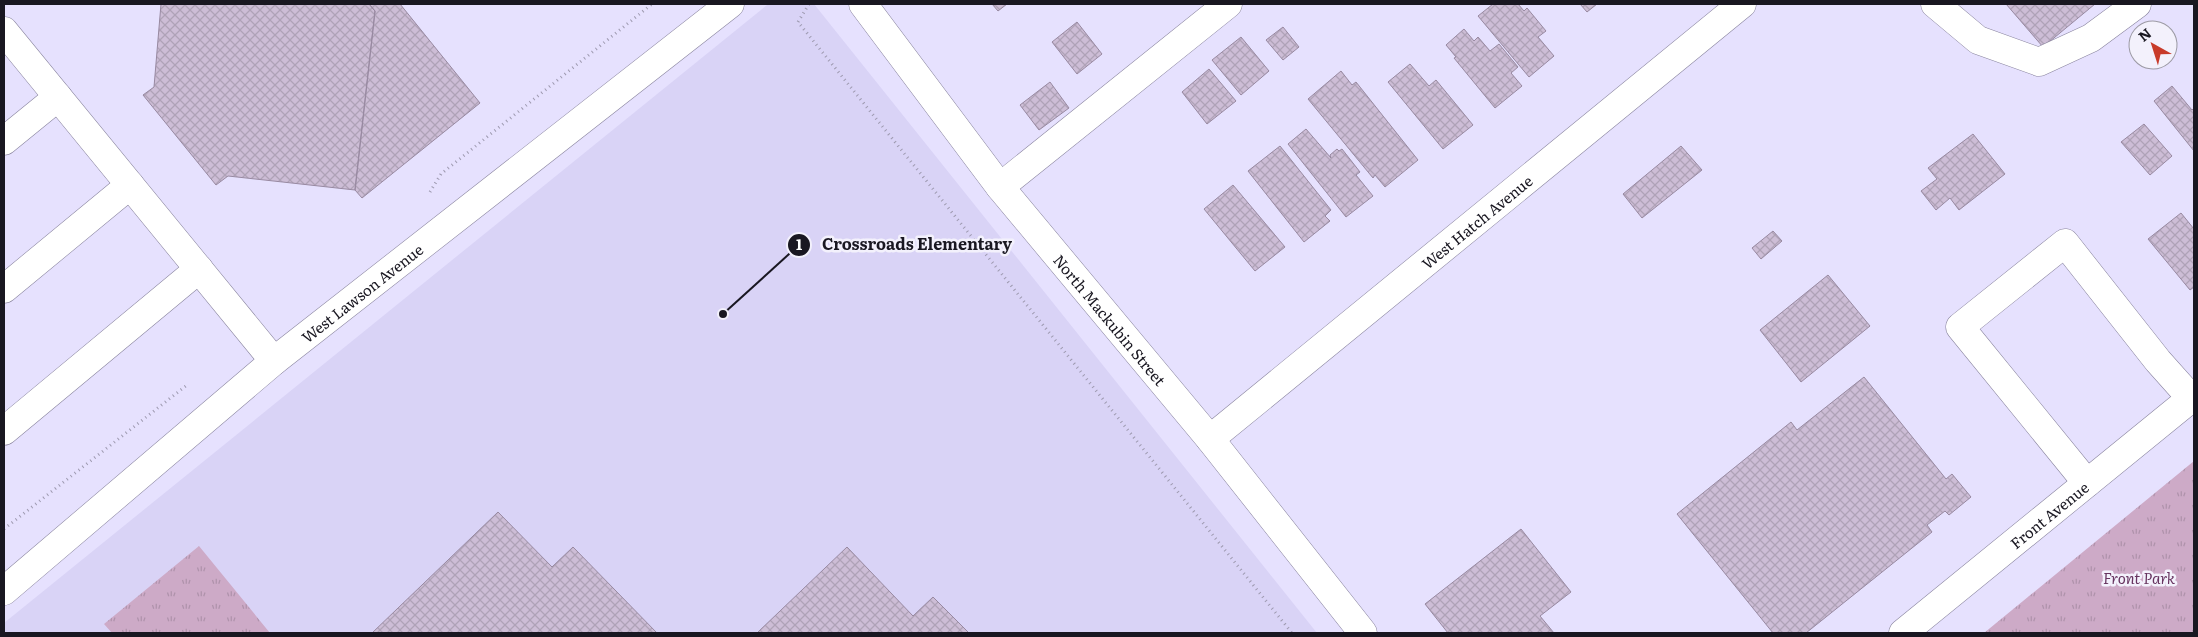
<svg xmlns="http://www.w3.org/2000/svg" width="2198" height="637" font-family="Literata,serif">
<style>
.built{fill:#d9d3f6}
.park{fill:url(#park-tufts)}
.building{fill:url(#building-cross-hatch);stroke:#9889a1}
.lines{fill:none;stroke-linecap:round;stroke-linejoin:round}
.minor-casing{stroke:#89849e;stroke-width:29}
.path{stroke:#9e9ab0;stroke-width:3;stroke-dasharray:1 4;stroke-linecap:butt}
.minor{stroke:#fff;stroke-width:28}
.labels{text-anchor:middle;dominant-baseline:central;stroke-width:5;stroke-linejoin:round;paint-order:stroke}
.street-label{font-size:15px;fill:#191721;stroke:#f3f1fc}
.park-label{font-size:15px;font-style:italic;fill:#673460;stroke:#f3f1fc}
.leader{fill:none;stroke:#191721;stroke-width:2}
.callout-dot{fill:#191721;stroke:#f3f1fc;stroke-width:2}
.mark-label{font-size:15px;text-anchor:middle;font-weight:bold;fill:#fff}
.callout-label{font-size:16px;text-anchor:middle;font-weight:bold;fill:#191721;stroke:#f3f1fc;stroke-width:5;stroke-linejoin:round;paint-order:stroke}
</style>
<defs>
<pattern id="park-tufts" width="24" height="20" patternUnits="userSpaceOnUse" patternTransform="scale(1.25)"><rect width="24" height="20" fill="#cdaac7"/><path d="M3 7l-1-3M5 7V3M7 7l1-3M15 17l-1-3M17 17v-4M19 17l1-3" fill="none" stroke="#af92ab"/></pattern>
<pattern id="building-cross-hatch" width="8" height="8" patternUnits="userSpaceOnUse" patternTransform="scale(1.25)"><rect width="8" height="8" fill="#cdbdd6"/><path d="M0 0l8 8M0 8l8-8" fill="none" stroke="#afa2b7"/></pattern>
</defs>
<rect width="100%" height="100%" fill="#e6e1fe"/>
<path class="built" d="M 775,4 L 814,4 L 1317,633 L 4,633 L 4,623 L 767,5 Z"/>
<path class="park" d="M 2194,461 L 2194,633 L 1984,633 Z
M 199,546 L 270,633 L 112,633 L 104,624 Z"/>
<path class="building" d="M 161,4 L 369,4 L 375,11 L 355,190 L 228,176 L 216,185 L 143,95 L 154,87 Z
M 369,4 L 400,4 L 480,103 L 362,198 L 355,190 L 375,11 Z
M 992,4 L 1007,4 L 998,11 Z
M 1493,4 L 1518,4 L 1524,11 L 1527,8 L 1546,31 L 1538,37 L 1554,56 L 1529,77 L 1478,16 Z
M 1580,4 L 1597,4 L 1587,12 Z
M 2006,4 L 2095,4 L 2043,47 Z
M 1077,22 L 1102,54 L 1077,74 L 1052,42 Z
M 1283,27 L 1299,47 L 1283,60 L 1266,40 Z
M 1464,29 L 1474,41 L 1478,37 L 1490,51 L 1499,44 L 1518,67 L 1511,73 L 1522,86 L 1495,108 L 1454,58 L 1456,57 L 1446,45 Z
M 1241,37 L 1269,71 L 1241,95 L 1212,60 Z
M 1410,64 L 1429,86 L 1436,80 L 1473,125 L 1443,149 L 1388,82 Z
M 1209,69 L 1236,101 L 1207,124 L 1182,92 Z
M 1341,71 L 1352,85 L 1356,82 L 1418,160 L 1385,187 L 1375,175 L 1373,178 L 1308,99 Z
M 1050,82 L 1069,108 L 1039,130 L 1020,105 Z
M 2172,86 L 2192,110 L 2194,108 L 2194,151 L 2154,101 Z
M 2144,124 L 2172,156 L 2150,175 L 2121,142 Z
M 1306,129 L 1331,158 L 1330,155 L 1337,149 L 1339,151 L 1342,149 L 1360,172 L 1356,175 L 1373,196 L 1346,217 L 1288,144 Z
M 1973,134 L 2005,174 L 1959,210 L 1950,198 L 1936,210 L 1921,191 L 1937,179 L 1928,168 Z
M 1280,146 L 1331,210 L 1325,216 L 1330,221 L 1304,242 L 1248,171 Z
M 1681,146 L 1702,170 L 1642,218 L 1623,194 Z
M 1233,185 L 1285,247 L 1255,271 L 1204,209 Z
M 2181,213 L 2194,229 L 2194,287 L 2190,290 L 2148,239 Z
M 1773,231 L 1782,241 L 1761,259 L 1752,248 Z
M 1828,275 L 1870,326 L 1801,382 L 1760,330 Z
M 1864,377 L 1946,479 L 1952,474 L 1971,497 L 1949,515 L 1945,511 L 1927,525 L 1932,532 L 1806,633 L 1773,633 L 1677,514 L 1791,422 L 1797,430 Z
M 498,512 L 552,567 L 573,547 L 657,633 L 372,633 Z
M 1521,529 L 1571,592 L 1540,616 L 1554,633 L 1448,633 L 1425,604 Z
M 847,547 L 913,616 L 933,597 L 969,633 L 757,633 Z"/>
<g class="lines">
<g class="minor-casing">
<g id="minor">
<path id="s1" d="M 863,4 L 1000,187 L 1210,439 L 1363,633"/>
<path d="M 1935,4 L 1978,40 L 2039,62 L 2091,38 L 2137,4"/>
<path d="M 4,31 L 274,361"/>
<path d="M 4,141 L 58,97"/>
<path d="M 1000,187 L 1228,4"/>
<path d="M 4,289 L 130,185"/>
<path d="M 4,431 L 199,269"/>
<path id="s2" d="M 1210,439 L 1742,4"/>
<path d="M 2087,483 L 1960,327 L 2065,243 L 2158,361 L 2191,398"/>
<path id="s3" d="M 4,591 L 274,361 L 730,4"/>
<path id="s4" d="M 1903,633 L 2194,396"/>
</g>
</g>
<path class="path" d="M 809,4 L 798,22 L 1292,633
M 430,192 L 441,174 L 652,4
M 4,529 L 187,385"/>
<use href="#minor" class="minor"/>
</g>
<g class="labels">
<g class="street-label">
<text stroke="none"><textPath href="#s2" startOffset="344">West Hatch Avenue</textPath></text>
<text stroke="none"><textPath href="#s3" startOffset="466">West Lawson Avenue</textPath></text>
<text stroke="none"><textPath href="#s1" startOffset="401">North Mackubin Street</textPath></text>
<text stroke="none"><textPath href="#s4" startOffset="188">Front Avenue</textPath></text>
</g>
<g class="park-label">
<text x="2139" y="577">Front Park</text>
</g>
</g>
<path class="leader" d="M723 314L799 245"/>
<g class="callout-dot">
<circle cx="723" cy="314" r="5"/>
<circle cx="799" cy="245" r="12"/>
</g>
<g class="mark-label">
<text x="799" y="250">1</text>
</g>
<g class="callout-label">
<text x="917" y="250">Crossroads Elementary</text>
</g>
<rect width="2198" height="637" fill="none" stroke="#191721" stroke-width="10"/>
<g transform="translate(2153 45) rotate(321)"><circle r="24" fill="#f3f1fc" stroke="#9c9aa4"/>
<path d="M0-4L9 19L0 12L-9 19Z" fill="#c83b2a"/>
<text y="-8" font-size="14" font-weight="bold" text-anchor="middle" fill="#191721">N</text>
</g>
</svg>
